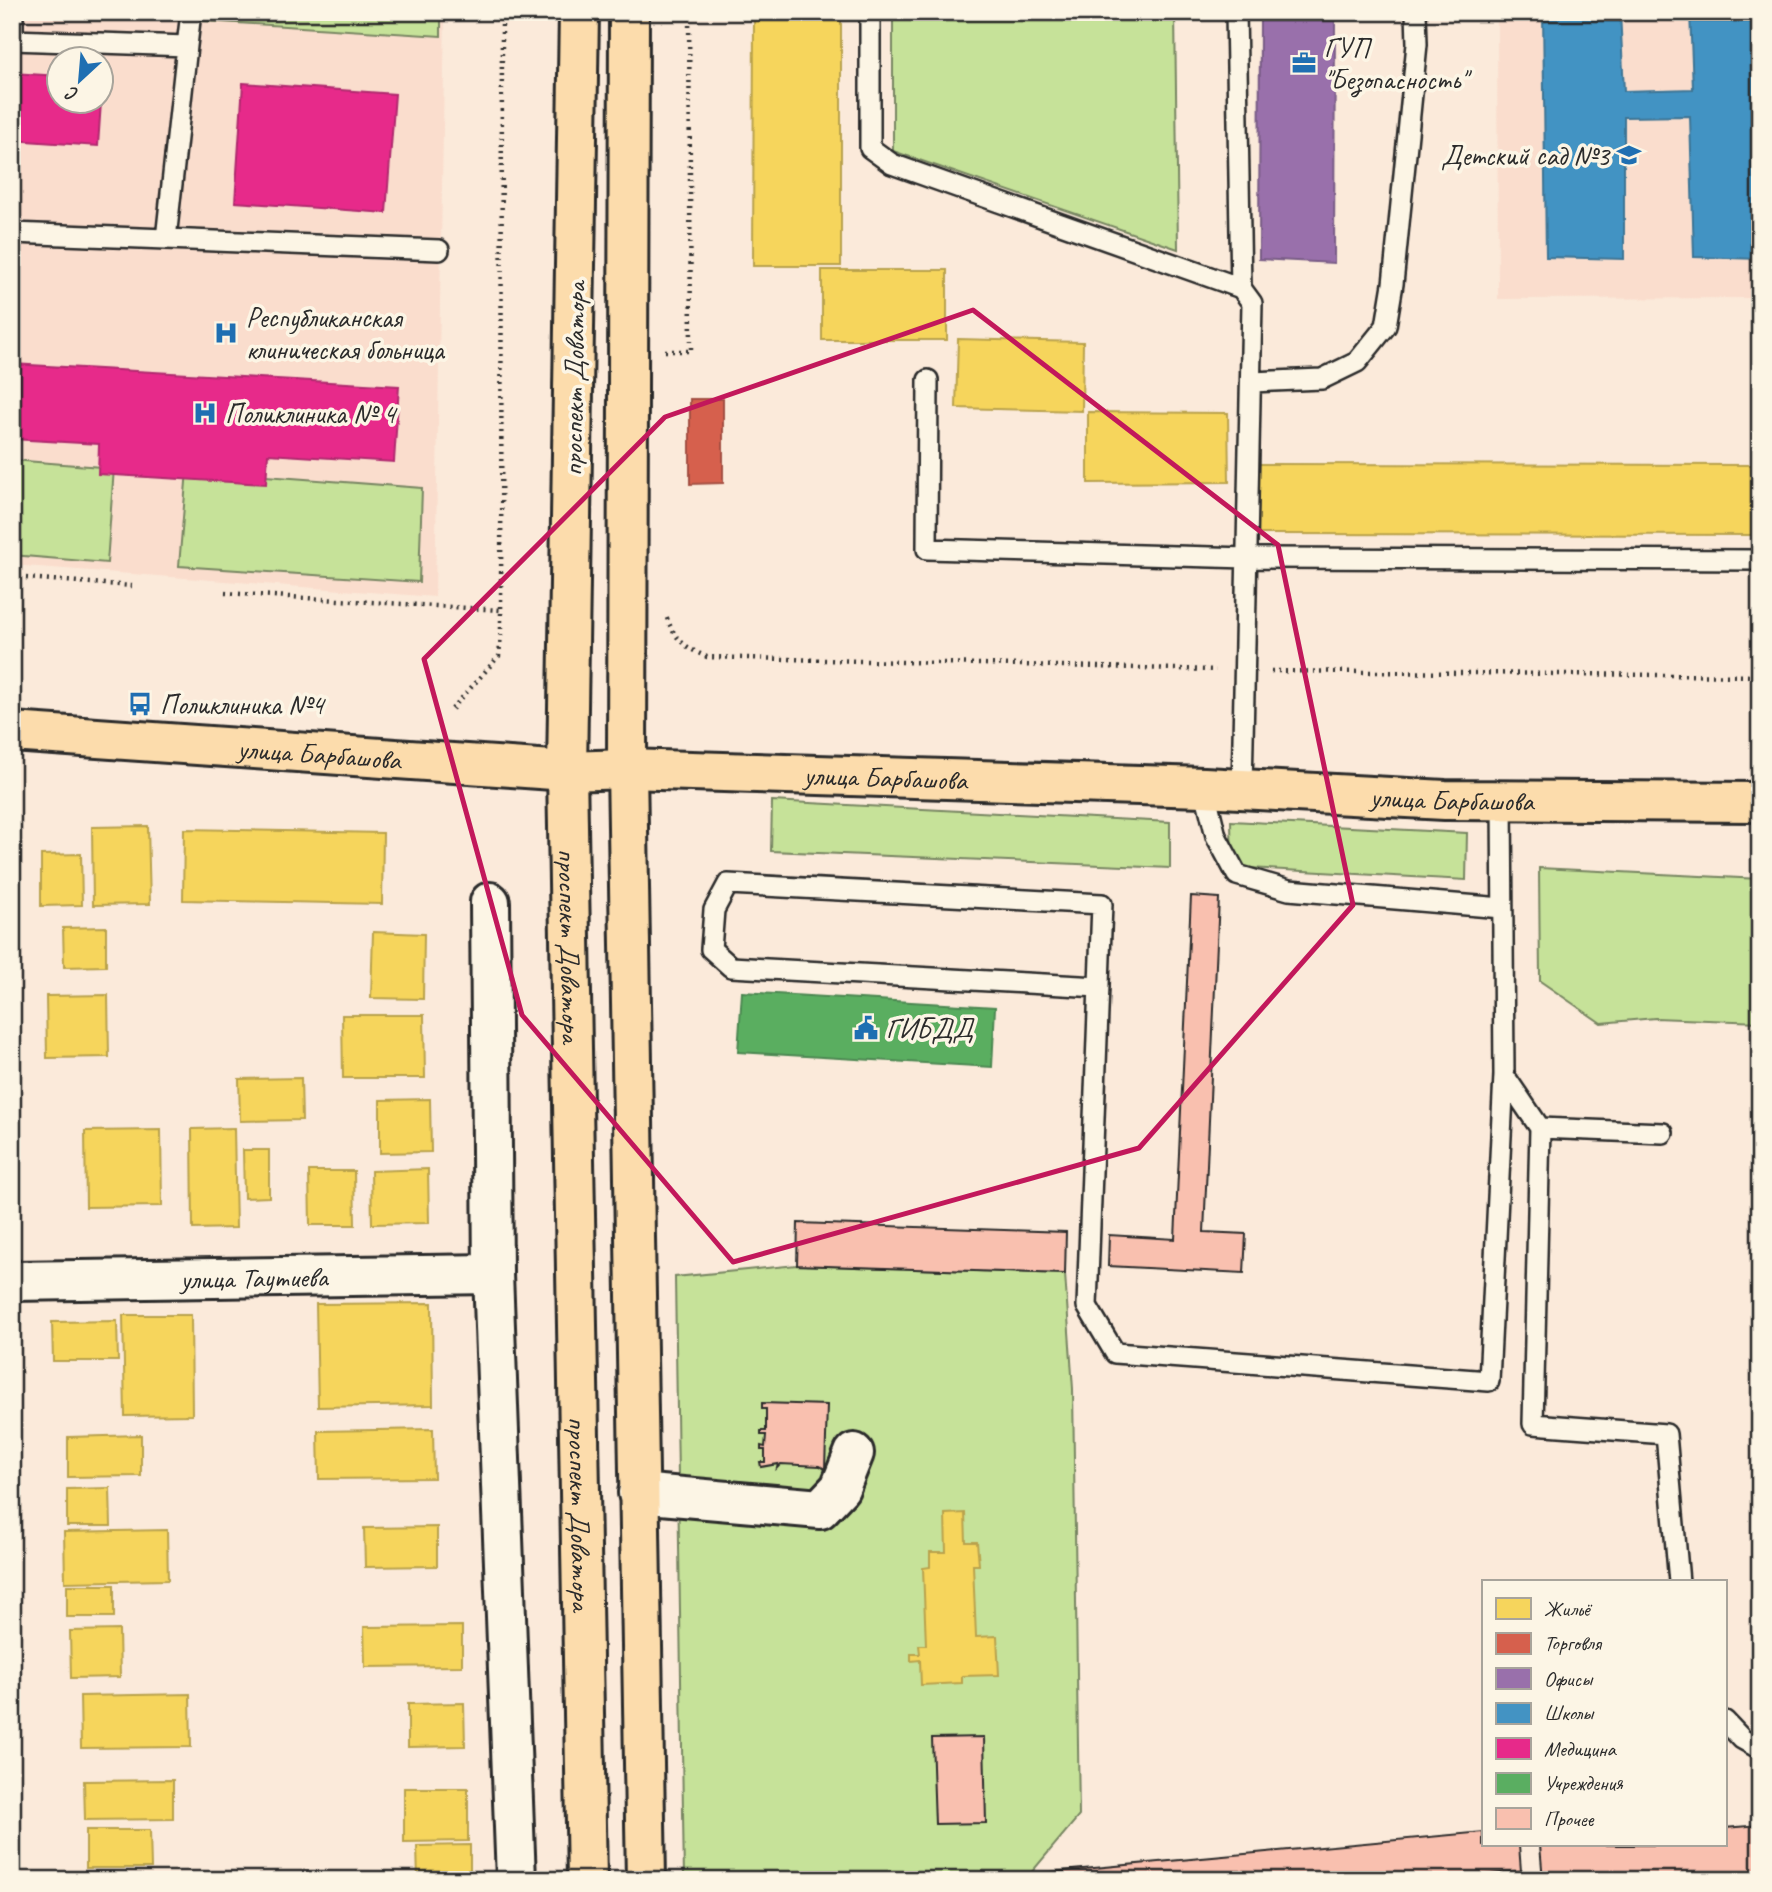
<svg xmlns="http://www.w3.org/2000/svg" width="1772" height="1892" font-family="Caveat,sans-serif">
<style>
.built{fill:#faddcd;fill-rule:evenodd}
.green{fill:#c6e299;stroke:#788662;stroke-width:2}
.homes{fill:#f6d55c;stroke:#b9a24d;stroke-width:2}
.shops{fill:#d6604d;stroke:#a35043;stroke-width:2}
.offices{fill:#9970ab;stroke:#785b85;stroke-width:2}
.schools{fill:#4393c3;stroke:#3c7495;stroke-width:2}
.health{fill:#e7298a;stroke:#af2a6e;stroke-width:2}
.public{fill:#5aae61;stroke:#4c8751;stroke-width:2}
.building{fill:#f9c0af;stroke:#2b2b2b;stroke-width:2}
.lines{fill:none;stroke-linecap:round;stroke-linejoin:round}
.service-casing{stroke:#2b2b2b;stroke-width:24}
.minor-casing{stroke:#2b2b2b;stroke-width:44}
.primary-casing{stroke:#2b2b2b;stroke-width:44}
.path{stroke:#2b2b2b;stroke-width:4.5;stroke-dasharray:2 5;stroke-linecap:butt}
.service{stroke:#fcf5e5;stroke-width:19}
.minor{stroke:#fcf5e5;stroke-width:38}
.primary{stroke:#fcdcac;stroke-width:38}
.marked{fill:none;stroke:#c2185b;stroke-width:5;stroke-linejoin:round}
.labels{text-anchor:middle;dominant-baseline:central;stroke-width:7;stroke-linejoin:round;paint-order:stroke}
.poi-label{font-size:28px;fill:#2b2b2b;stroke:#fcf5e5;text-anchor:start}
.street-label{font-size:28px;fill:#2b2b2b;stroke:#fcf5e5}
</style>
<rect width="100%" height="100%" fill="#fbeada"/>
<filter id="ink" filterUnits="userSpaceOnUse"><feTurbulence type="fractalNoise" baseFrequency=".0143" numOctaves="2"/><feDisplacementMap in="SourceGraphic" scale="14" xChannelSelector="R" yChannelSelector="G"/><feConvolveMatrix kernelMatrix="1 2 1 2 8 2 1 2 1" color-interpolation-filters="sRGB"/></filter>
<g filter="url(#ink)">
<path class="built" d="M 12,12 L 445,12 L 435,597 L 12,565 ZM 60,60 L 102,60 L 102,102 L 60,102 Z
M 1497,12 L 1760,12 L 1760,298 L 1498,299 Z"/>
<path class="green" d="M 64,12 L 441,12 L 441,36 Z
M 893,12 L 1175,12 L 1178,249 L 893,151 Z
M 12,460 L 114,468 L 107,563 L 12,555 Z
M 187,470 L 422,488 L 419,582 L 179,566 Z
M 772,801 L 1170,822 L 1170,868 L 771,851 Z
M 1231,821 L 1467,833 L 1466,880 L 1232,867 Z
M 1539,868 L 1760,879 L 1760,1022 L 1655,1018 L 1601,1023 L 1540,981 Z
M 797,1265 L 1065,1274 L 1073,1389 L 1079,1816 L 1030,1874 L 1031,1880 L 684,1880 L 675,1277 Z"/>
<path class="homes" d="M 754,12 L 841,12 L 841,266 L 753,266 Z
M 822,270 L 947,270 L 947,340 L 822,340 Z
M 958,339 L 1083,342 L 1082,411 L 956,408 Z
M 1088,412 L 1228,413 L 1229,482 L 1088,483 Z
M 1257,464 L 1760,465 L 1760,535 L 1257,534 Z
M 148,826 L 150,904 L 93,905 L 92,827 Z
M 184,829 L 383,833 L 382,904 L 183,900 Z
M 81,854 L 82,905 L 41,906 L 41,855 Z
M 106,927 L 106,966 L 64,967 L 63,928 Z
M 373,932 L 424,934 L 423,999 L 371,998 Z
M 108,995 L 109,1057 L 47,1058 L 46,996 Z
M 342,1015 L 424,1015 L 425,1078 L 343,1078 Z
M 301,1078 L 302,1120 L 240,1121 L 239,1079 Z
M 430,1099 L 431,1152 L 380,1153 L 380,1100 Z
M 234,1128 L 236,1228 L 193,1229 L 192,1129 Z
M 161,1130 L 162,1206 L 86,1207 L 85,1131 Z
M 243,1150 L 269,1150 L 269,1197 L 244,1198 Z
M 428,1169 L 429,1223 L 372,1224 L 371,1171 Z
M 309,1171 L 354,1171 L 355,1225 L 310,1225 Z
M 432,1303 L 433,1405 L 318,1407 L 316,1304 Z
M 123,1315 L 191,1315 L 192,1415 L 125,1416 Z
M 117,1321 L 118,1361 L 53,1361 L 52,1322 Z
M 433,1429 L 434,1478 L 319,1479 L 318,1431 Z
M 141,1435 L 141,1476 L 68,1477 L 68,1437 Z
M 110,1488 L 111,1526 L 67,1526 L 67,1489 Z
M 965,1513 L 966,1542 L 977,1542 L 979,1565 L 973,1565 L 976,1637 L 997,1636 L 999,1675 L 962,1676 L 962,1683 L 921,1685 L 920,1660 L 911,1661 L 911,1654 L 920,1654 L 919,1645 L 926,1645 L 923,1568 L 930,1567 L 930,1552 L 946,1552 L 945,1514 Z
M 437,1527 L 437,1566 L 365,1567 L 364,1528 Z
M 167,1530 L 168,1580 L 65,1582 L 64,1532 Z
M 67,1585 L 114,1585 L 114,1617 L 67,1617 Z
M 462,1626 L 462,1666 L 365,1667 L 364,1627 Z
M 119,1630 L 120,1677 L 71,1678 L 70,1631 Z
M 190,1694 L 191,1747 L 81,1748 L 80,1696 Z
M 464,1703 L 465,1746 L 408,1747 L 408,1704 Z
M 173,1780 L 173,1819 L 85,1820 L 84,1781 Z
M 404,1788 L 468,1788 L 468,1841 L 404,1842 Z
M 86,1830 L 150,1830 L 151,1868 L 86,1868 Z
M 470,1845 L 470,1880 L 418,1880 L 417,1846 Z"/>
<path class="shops" d="M 690,399 L 723,399 L 723,483 L 690,484 Z"/>
<path class="offices" d="M 1260,12 L 1335,12 L 1334,263 L 1259,259 Z"/>
<path class="schools" d="M 1543,12 L 1620,12 L 1624,91 L 1693,89 L 1690,12 L 1760,12 L 1760,259 L 1694,257 L 1690,116 L 1624,117 L 1624,259 L 1546,257 Z"/>
<path class="health" d="M 12,73 L 60,76 L 60,102 L 101,102 L 98,146 L 12,140 Z
M 243,83 L 395,94 L 386,213 L 235,202 Z
M 12,364 L 399,386 L 394,462 L 268,454 L 266,484 L 98,474 L 99,444 L 12,439 Z"/>
<path class="public" d="M 742,992 L 995,1007 L 992,1067 L 738,1052 Z"/>
<path class="building" d="M 1191,896 L 1219,898 L 1204,1232 L 1246,1234 L 1244,1273 L 1108,1266 L 1109,1235 L 1175,1239 Z
M 798,1223 L 1066,1232 L 1065,1274 L 797,1265 Z
M 762,1403 L 827,1405 L 825,1469 L 820,1466 L 781,1464 L 777,1468 L 778,1464 L 761,1467 L 760,1462 L 765,1462 L 765,1450 L 761,1450 L 761,1446 L 765,1447 L 766,1435 L 761,1435 L 761,1431 L 766,1431 L 766,1409 L 762,1409 Z
M 984,1737 L 986,1823 L 935,1824 L 932,1738 Z
M 1760,1825 L 1760,1874 L 1686,1880 L 1543,1880 L 1540,1845 L 1725,1845 L 1725,1828 Z
M 1483,1832 L 1483,1845 L 1519,1845 L 1521,1871 L 1429,1880 L 1031,1880 L 1030,1874 Z"/>
<g class="lines">
<g class="service-casing">
<path id="service" d="M 870,12 L 870,148 L 892,164 L 1241,288 L 1252,303 L 1242,789
M 1236,12 L 1241,288
M 12,40 L 187,46 L 166,239 L 439,250
M 13,40 L 13,12
M 187,46 L 191,12
M 12,233 L 166,239
M 928,380 L 927,549 L 1248,558 L 1760,560
M 1252,382 L 1322,379 L 1357,362 L 1386,326 L 1393,284 L 1417,44 L 1416,12
M 1204,787 L 1216,836 L 1237,875 L 1289,890 L 1502,908
M 1099,987 L 731,967 L 711,949 L 714,910 L 728,884 L 1102,904 L 1087,1306 L 1115,1353 L 1489,1381 L 1504,1075 L 1502,799
M 1504,1075 L 1540,1128 L 1533,1424 L 1666,1434 L 1679,1582
M 1540,1128 L 1663,1133
M 1725,1721 L 1742,1739 L 1760,1749"/>
</g>
<g class="minor-casing">
<g id="minor">
<path d="M 490,902 L 493,1274 L 516,1880"/>
<path id="s1" d="M 12,1281 L 493,1274"/>
<path d="M 638,1493 L 820,1509 L 840,1488 L 854,1453"/>
</g>
</g>
<g class="primary-casing">
<g id="primary">
<path id="s2" d="M 579,12 L 567,771 L 587,1880"/>
<path d="M 629,12 L 627,769 L 646,1880"/>
<path id="s3" d="M 12,732 L 567,771 L 627,769 L 1204,787 L 1445,800 L 1760,802"/>
</g>
</g>
<path class="path" d="M 665,351 L 691,351 L 689,12
M 12,577 L 132,586
M 225,593 L 500,610
M 667,618 C 675,640 686,648 707,657 L 1216,670
M 1271,671 L 1760,676
M 452,709 L 499,656 L 501,634 L 502,12"/>
<use href="#service" class="service"/>
<use href="#minor" class="minor"/>
<use href="#primary" class="primary"/>
</g>
</g>
<path class="marked" d="M 973,310 L 1278,545 L 1353,905 L 1139,1148 L 733,1262 L 522,1015 L 424,659 L 665,417 Z"/>
<defs>
<g id="office-bare" transform="scale(1.89)"><path d="M-6-3h4V-5.5h4V-3h4V5H-6ZM-1-4.5V-3h2v-1.5ZM-6 0V1H6V0Z" fill="#1f6fb2" stroke="#fcf5e5" stroke-width="2.5" paint-order="stroke"/></g>
<g id="school-bare" transform="scale(1.89)"><path d="M0-5L7-2L0 1L-7-2ZM-4 1L0 2.5L4 1V4Q0 6-4 4Z" fill="#1f6fb2" stroke="#fcf5e5" stroke-width="2.5" paint-order="stroke"/></g>
<g id="hospital-bare" transform="scale(1.89)"><path d="M-5-5h3v3.5h4V-5h3V5h-3V1.5h-4V5h-3Z" fill="#1f6fb2" stroke="#fcf5e5" stroke-width="2.5" paint-order="stroke"/></g>
<g id="bus-bare" transform="scale(1.89)"><path d="M-5-6H5V4H4V6H2V4H-2V6H-4V4H-5ZM-3.5-4V0h7V-4ZM-3.5 1.2v1.5H-2V1.2ZM2 1.2v1.5H3.5V1.2Z" fill="#1f6fb2" stroke="#fcf5e5" stroke-width="2.5" paint-order="stroke"/></g>
<g id="civic-bare" transform="scale(1.89)"><path d="M-.6-6.5H3V-4.5H.6V-3L4-1V1h2V6H-6V1h2V-1L-.6-3ZM-1.2 2.5V6h2.4V2.5Z" fill="#1f6fb2" stroke="#fcf5e5" stroke-width="2.5" paint-order="stroke"/></g>
</defs>
<g fill-rule="evenodd">
<use href="#office-bare" x="1304" y="63"/>
<use href="#school-bare" x="1629" y="155"/>
<use href="#hospital-bare" x="226" y="333"/>
<use href="#hospital-bare" x="205" y="413"/>
<use href="#bus-bare" x="140" y="704"/>
<use href="#civic-bare" x="866" y="1028"/>
</g>
<g class="labels">
<g class="poi-label">
<text x="1324" y="47">ГУП<tspan x="1324" dy="32">"Безопасность"</tspan></text>
<text x="1609" y="155" text-anchor="end">Детский сад №3</text>
<text x="246" y="317">Республиканская<tspan x="246" dy="32">клиническая больница</tspan></text>
<text x="225" y="413">Поликлиника № 4</text>
<text x="160" y="704">Поликлиника №4</text>
<text x="886" y="1028">ГИБДД</text>
</g>
<g class="street-label">
<text transform="translate(574 379) rotate(-89)">проспект Доватора</text>
<text stroke="none"><textPath href="#s3" startOffset="308">улица Барбашова</textPath></text>
<text stroke="none"><textPath href="#s3" startOffset="875">улица Барбашова</textPath></text>
<text stroke="none"><textPath href="#s3" startOffset="1442">улица Барбашова</textPath></text>
<text stroke="none"><textPath href="#s2" startOffset="934">проспект Доватора</textPath></text>
<text stroke="none"><textPath href="#s1" startOffset="242">улица Таутиева</textPath></text>
<text stroke="none"><textPath href="#s2" startOffset="1502">проспект Доватора</textPath></text>
</g>
</g>
<rect width="1772" height="1892" fill="none" stroke="#fcf5e5" stroke-width="42"/>
<rect x="21" y="21" width="1730" height="1850" fill="none" stroke="#2b2b2b" stroke-width="2.5" filter="url(#ink)"/>
<rect x="1482" y="1580" width="245" height="266" fill="#fcf5e5" stroke="#a8a49b" stroke-width="2"/>
<rect x="1496" y="1598" width="35" height="21" fill="#f6d55c" stroke="#a8a49b" stroke-width="2"/>
<text x="1544" y="1616" font-size="21" fill="#2b2b2b">Жильё</text>
<rect x="1496" y="1633" width="35" height="21" fill="#d6604d" stroke="#a8a49b" stroke-width="2"/>
<text x="1544" y="1650" font-size="21" fill="#2b2b2b">Торговля</text>
<rect x="1496" y="1668" width="35" height="21" fill="#9970ab" stroke="#a8a49b" stroke-width="2"/>
<text x="1544" y="1686" font-size="21" fill="#2b2b2b">Офисы</text>
<rect x="1496" y="1703" width="35" height="21" fill="#4393c3" stroke="#a8a49b" stroke-width="2"/>
<text x="1544" y="1720" font-size="21" fill="#2b2b2b">Школы</text>
<rect x="1496" y="1738" width="35" height="21" fill="#e7298a" stroke="#a8a49b" stroke-width="2"/>
<text x="1544" y="1756" font-size="21" fill="#2b2b2b">Медицина</text>
<rect x="1496" y="1773" width="35" height="21" fill="#5aae61" stroke="#a8a49b" stroke-width="2"/>
<text x="1544" y="1790" font-size="21" fill="#2b2b2b">Учреждения</text>
<rect x="1496" y="1808" width="35" height="21" fill="#f9c0af" stroke="#a8a49b" stroke-width="2"/>
<text x="1544" y="1826" font-size="21" fill="#2b2b2b">Прочее</text>
<g transform="translate(80 80) rotate(206)"><circle r="33" fill="#fcf5e5" stroke="#a8a49b" stroke-width="2"/>
<path d="M0-5L12 26L0 18L-12 26Z" fill="#1f6fb2"/>
<text y="-10" font-size="19" font-weight="bold" text-anchor="middle" fill="#2b2b2b">С</text>
</g>
</svg>
